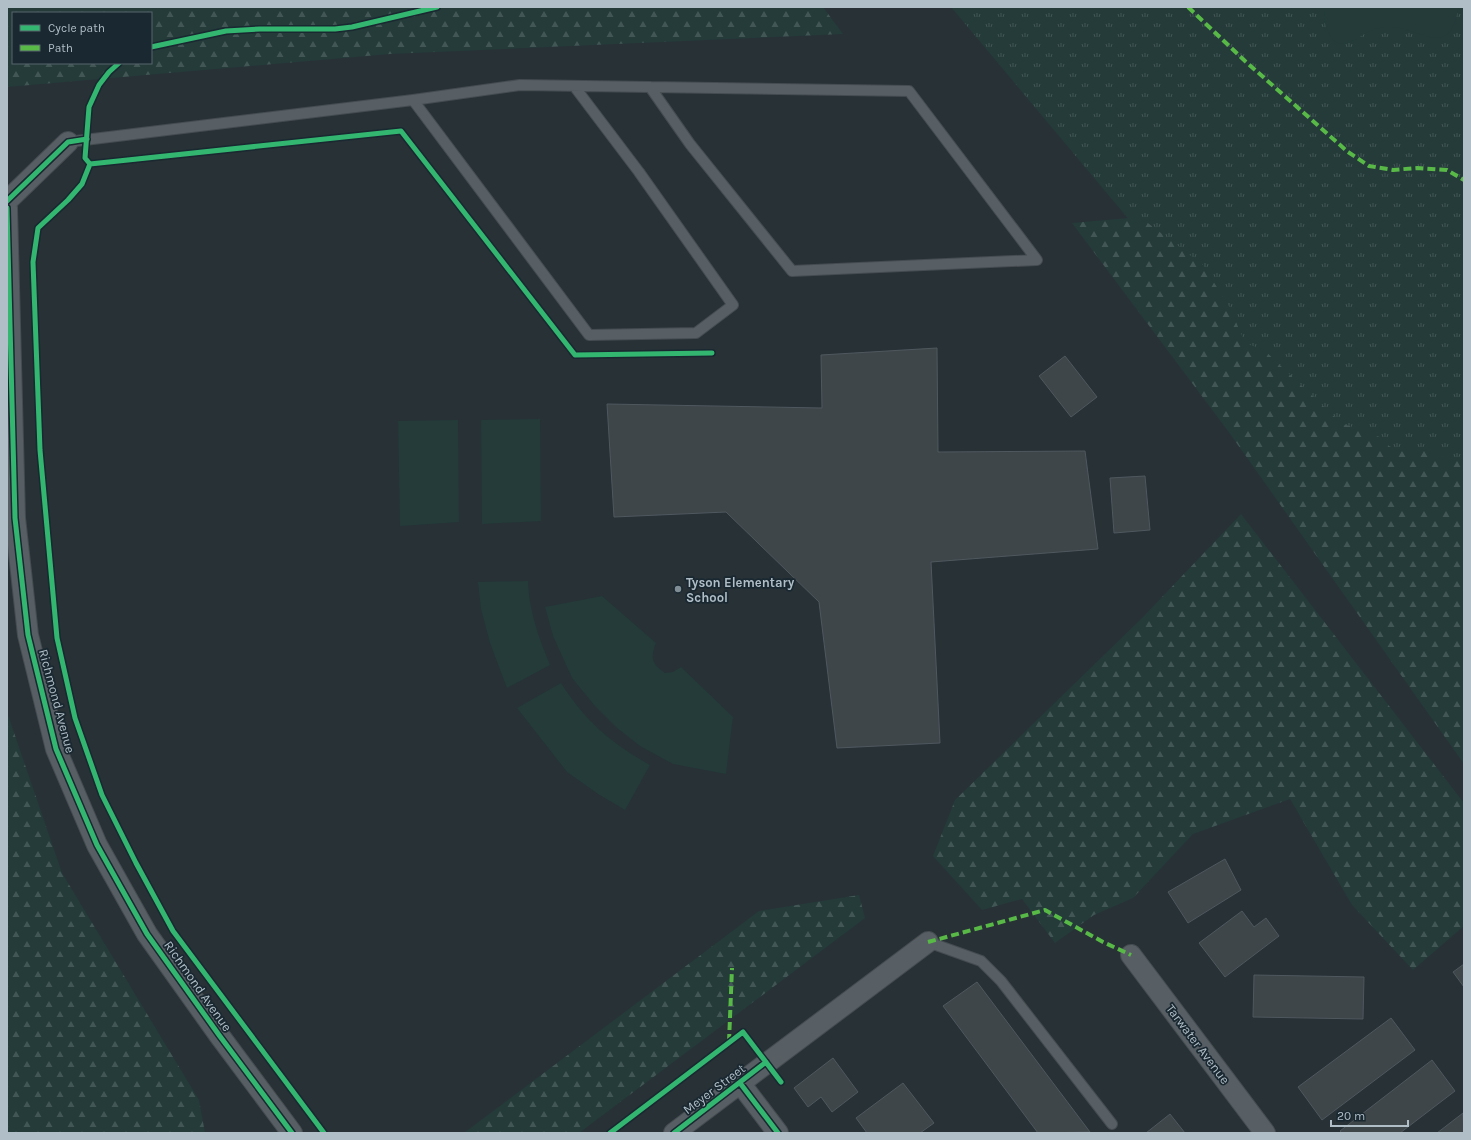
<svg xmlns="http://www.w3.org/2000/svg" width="1471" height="1140" font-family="Karla,sans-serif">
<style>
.grass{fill:url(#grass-tufts)}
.forest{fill:url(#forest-firs);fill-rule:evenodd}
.green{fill:#243b3a}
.building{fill:#3e464a;stroke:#4f585e}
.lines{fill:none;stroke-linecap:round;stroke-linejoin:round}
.service-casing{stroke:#454c51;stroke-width:12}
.minor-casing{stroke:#454c51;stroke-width:22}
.service{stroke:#575f64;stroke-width:10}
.minor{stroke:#575f64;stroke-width:20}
.quiet{stroke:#58b947;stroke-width:4;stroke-dasharray:8 4;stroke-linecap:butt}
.cycleway-casing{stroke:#1a2831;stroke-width:8}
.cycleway{stroke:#33b770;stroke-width:5}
.poi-dot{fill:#808d95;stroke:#1a2831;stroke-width:1.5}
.labels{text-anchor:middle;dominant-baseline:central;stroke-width:3.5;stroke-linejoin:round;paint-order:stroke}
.poi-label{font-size:13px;font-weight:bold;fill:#b0bec8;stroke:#1a2831;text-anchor:start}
.street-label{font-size:13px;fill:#b0bec8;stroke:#1a2831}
</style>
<defs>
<pattern id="grass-tufts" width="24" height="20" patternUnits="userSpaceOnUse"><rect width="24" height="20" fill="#243b3a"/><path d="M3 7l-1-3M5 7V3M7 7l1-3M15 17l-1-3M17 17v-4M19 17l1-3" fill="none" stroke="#415655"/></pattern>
<pattern id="forest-firs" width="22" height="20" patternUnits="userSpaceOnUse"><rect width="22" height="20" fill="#243b3a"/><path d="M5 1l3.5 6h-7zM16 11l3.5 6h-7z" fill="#415655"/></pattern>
</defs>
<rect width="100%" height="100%" fill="#273136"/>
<path class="grass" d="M 951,7 L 1464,7 L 1464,480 L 1300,424 Z"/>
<path class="forest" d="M 7,7 L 823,7 L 843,34 L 390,54 L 7,87 ZM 13,13 L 151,13 L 151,63 L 13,63 Z
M 1140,217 L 1203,265 L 1230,308 L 1245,343 L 1264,350 L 1341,423 L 1385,439 L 1389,446 L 1397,450 L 1407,452 L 1424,448 L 1450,460 L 1456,460 L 1464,453 L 1464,764 L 1228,431 L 1072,223 Z
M 1241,514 L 1464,803 L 1464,926 L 1413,970 L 1352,905 L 1290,799 L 1193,834 L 1133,898 L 1094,915 L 1055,943 L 1022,899 L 982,910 L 933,856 L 955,800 L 1143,617 Z
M 7,712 L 62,873 L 199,1100 L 205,1133 L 7,1133 Z
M 859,895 L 865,918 L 579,1133 L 464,1133 L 759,911 Z"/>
<path class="green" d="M 1326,7 L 1458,7 L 1458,9 C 1449,62 1418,26 1389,27 C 1383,27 1373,29 1368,32 C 1356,38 1339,54 1329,34 C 1324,24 1323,17 1326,7 Z
M 540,419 L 541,521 L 482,524 L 481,420 Z
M 458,420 L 459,522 L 400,526 L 398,421 Z
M 528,581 C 529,611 539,638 550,665 L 507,688 L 490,643 L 481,609 L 478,582 Z
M 602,596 L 656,643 C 650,658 652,664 665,673 L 673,672 L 681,667 L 733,717 L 726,774 L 673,764 L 640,746 L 617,728 L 595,706 L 572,678 L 553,636 L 545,607 Z
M 561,683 C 586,722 610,742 650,765 L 625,810 L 598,794 L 567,772 L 517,708 Z"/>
<path class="building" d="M 937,348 L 938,452 L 1085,451 L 1098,549 L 931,562 L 940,743 L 837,748 L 819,602 L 726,512 L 614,517 L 607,404 L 822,408 L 821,355 Z
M 1065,356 L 1097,397 L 1071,417 L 1039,376 Z
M 1145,476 L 1150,530 L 1114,533 L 1110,478 Z
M 1225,859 L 1241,890 L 1188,923 L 1168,892 Z
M 1242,911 L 1254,927 L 1266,918 L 1279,936 L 1225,977 L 1199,943 Z
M 1464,964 L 1464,987 L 1453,972 Z
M 1254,975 L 1364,977 L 1363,1019 L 1253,1017 Z
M 977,982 L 1090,1132 L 1038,1133 L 943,1006 Z
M 1391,1018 L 1415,1050 L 1322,1120 L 1298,1087 Z
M 833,1058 L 858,1092 L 832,1112 L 821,1097 L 808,1107 L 794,1088 Z
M 1432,1060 L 1455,1091 L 1400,1133 L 1342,1133 L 1340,1131 Z
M 903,1083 L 934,1123 L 920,1133 L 867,1133 L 856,1118 Z
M 1463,1113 L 1464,1133 L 1437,1133 Z
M 1170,1114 L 1185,1133 L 1146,1133 Z"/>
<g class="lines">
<g class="service-casing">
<path id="service" d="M 413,100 L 589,335 L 696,333 L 733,305 L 639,172 L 574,86
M 68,142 L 413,100 L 520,85 L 909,91 L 1037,260 L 792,271 L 690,144 L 650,87
M 928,942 L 981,961 L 1001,981 L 1112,1124"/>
</g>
<g class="minor-casing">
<path id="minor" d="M 7,201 L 68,142
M 7,208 L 15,518 L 28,635 L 56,749 L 97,845 L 147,934 L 219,1035 L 292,1133
M 1131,955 L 1265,1133
M 740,1083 L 778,1133
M 674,1133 L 928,942"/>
</g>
<use href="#service" class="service"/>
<use href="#minor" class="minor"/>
<path class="quiet" d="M 1188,7 L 1245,61 L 1348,152 L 1369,166 L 1393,170 L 1417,168 L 1447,170 L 1464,180
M 928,942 L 1045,910 L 1103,942 L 1131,955
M 729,1042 L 732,968"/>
<g class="cycleway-casing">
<path id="cycleway" d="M 151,47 L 226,31 L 260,29 L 335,29 L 352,27 L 437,7
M 119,63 L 109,72 L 99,85 L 89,107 L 85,158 L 90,164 L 82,184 L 68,200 L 38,228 L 33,262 L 40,450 L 57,638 L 75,718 L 102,795 L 136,863 L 173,931 L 324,1133
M 90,164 L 401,131 L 575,355 L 712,353
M 7,201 L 68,142 L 87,139
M 7,208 L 15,518 L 28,635 L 56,749 L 97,845 L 147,934 L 219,1035 L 292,1133
M 740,1083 L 778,1133
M 610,1133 L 743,1032 L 781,1082
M 674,1133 L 766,1062"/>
</g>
<use href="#cycleway" class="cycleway"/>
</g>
<circle class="poi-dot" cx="678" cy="589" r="4"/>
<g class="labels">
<g class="poi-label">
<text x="686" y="582">Tyson Elementary<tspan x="686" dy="15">School</tspan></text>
</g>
<g class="street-label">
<text transform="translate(57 701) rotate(75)">Richmond Avenue</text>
<text transform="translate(198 986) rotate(55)">Richmond Avenue</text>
<text transform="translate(1198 1044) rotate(53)">Tarwater Avenue</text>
<text transform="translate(714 1089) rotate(-37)">Meyer Street</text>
</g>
</g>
<rect width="1471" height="1140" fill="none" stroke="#b0bec8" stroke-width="16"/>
<rect x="12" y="12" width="140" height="52" fill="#1a2831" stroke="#56646d"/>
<rect x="20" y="25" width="20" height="6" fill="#33b770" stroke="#56646d"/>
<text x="48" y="32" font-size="12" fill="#b0bec8">Cycle path</text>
<rect x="20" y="45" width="20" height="6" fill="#58b947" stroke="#56646d"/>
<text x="48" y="52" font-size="12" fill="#b0bec8">Path</text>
<path d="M1331 1120v6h77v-6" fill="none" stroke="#b0bec8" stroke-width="2"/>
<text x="1337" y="1120" font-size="12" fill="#b0bec8" stroke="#1a2831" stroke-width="3" paint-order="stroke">20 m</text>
</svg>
